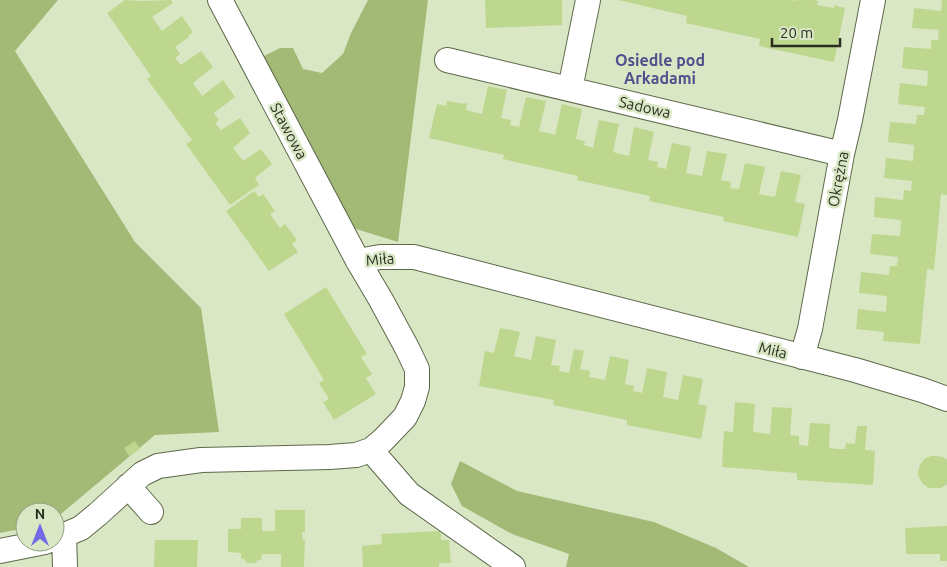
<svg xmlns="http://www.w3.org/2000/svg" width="947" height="567" font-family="Ubuntu,sans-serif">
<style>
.green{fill:#a2ba76}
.building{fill:#bdd78e}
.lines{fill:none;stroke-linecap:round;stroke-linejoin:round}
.minor-casing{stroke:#5d684a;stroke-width:26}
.minor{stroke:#fff;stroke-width:24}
.labels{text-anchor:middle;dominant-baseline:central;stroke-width:5;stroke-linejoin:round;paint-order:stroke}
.street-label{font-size:15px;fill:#292e21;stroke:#dae7c5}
.neighbourhood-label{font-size:16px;font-weight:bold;fill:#504e8c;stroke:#dae7c5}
</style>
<rect width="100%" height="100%" fill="#dae7c5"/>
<path class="green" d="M 0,0 L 58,0 L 15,51 L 135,242 L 201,308 L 219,432 L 155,435 L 55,519 L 55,512 L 25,512 L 25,528 L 0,533 Z
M 368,0 L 428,0 L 398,242 L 353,228 L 262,57 L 280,48 L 293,48 L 303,69 L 322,73 L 343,54 L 351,33 Z
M 460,461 L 517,491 L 654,522 L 716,548 L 749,567 L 566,567 L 569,554 L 512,534 L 462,506 L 451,484 Z"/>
<path class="building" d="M 125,0 L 141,1 L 171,0 L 173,3 L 152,17 L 162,31 L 182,16 L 193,32 L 188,36 L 189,37 L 175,47 L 180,54 L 175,58 L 181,65 L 201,51 L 213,67 L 193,83 L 202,96 L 223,80 L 235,97 L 214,113 L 219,120 L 215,123 L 221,130 L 240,118 L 250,133 L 233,148 L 243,161 L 261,149 L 272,164 L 255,178 L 259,185 L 230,205 L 186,144 L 192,140 L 147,79 L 151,76 L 107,13 Z
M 485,0 L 562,0 L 562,25 L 486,28 Z
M 618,0 L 792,0 L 796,1 L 796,0 L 814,0 L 818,1 L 817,5 L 834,8 L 834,5 L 845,8 L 834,62 L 759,46 L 760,39 L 686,23 L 687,16 Z
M 942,0 L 947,0 L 947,195 L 941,194 L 934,270 L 927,269 L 920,344 L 883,341 L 884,332 L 856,329 L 858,309 L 886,312 L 887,296 L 859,293 L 861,272 L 889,275 L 890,266 L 897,266 L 898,257 L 870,254 L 872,234 L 900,236 L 901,220 L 874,217 L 875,197 L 903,200 L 904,190 L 911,191 L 912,181 L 884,178 L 886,158 L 913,161 L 914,145 L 888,142 L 890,122 L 916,124 L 917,115 L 924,115 L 925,107 L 898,104 L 900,83 L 927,86 L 928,71 L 902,68 L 904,47 L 931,49 L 931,40 L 938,40 L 939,30 L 912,28 L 914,8 L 941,11 Z
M 488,86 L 507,90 L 501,118 L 511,120 L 510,125 L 519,127 L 526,97 L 546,101 L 539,131 L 548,133 L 555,135 L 562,104 L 582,109 L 576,139 L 585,141 L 584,145 L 593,148 L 599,120 L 619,124 L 613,152 L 629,156 L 634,127 L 654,132 L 648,160 L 658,162 L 657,167 L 666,169 L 672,143 L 691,147 L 686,173 L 702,176 L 707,151 L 727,154 L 721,180 L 731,182 L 730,188 L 739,189 L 745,163 L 765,167 L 759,194 L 775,197 L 781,171 L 801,175 L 795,202 L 805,204 L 798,237 L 723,221 L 724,217 L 649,201 L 650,196 L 577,180 L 578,176 L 503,159 L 504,155 L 429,138 L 437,104 L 446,106 L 447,101 L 465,104 L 465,103 L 467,103 L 466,110 L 482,114 Z
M 254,191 L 259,197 L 263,194 L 275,211 L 270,214 L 280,228 L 285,224 L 297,240 L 292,244 L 298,252 L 269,271 L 226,211 Z
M 326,287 L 367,354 L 361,357 L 372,374 L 366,378 L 376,394 L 334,420 L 323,402 L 329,399 L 319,383 L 324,380 L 284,314 Z
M 500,328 L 520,332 L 514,356 L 531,360 L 536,336 L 556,340 L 551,365 L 560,366 L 559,371 L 569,373 L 574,349 L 584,351 L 580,369 L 590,371 L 589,377 L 605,380 L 610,356 L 629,360 L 625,384 L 634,386 L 633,391 L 642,393 L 647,368 L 667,372 L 663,397 L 678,400 L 683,375 L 703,379 L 698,404 L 707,406 L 701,439 L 627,425 L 627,420 L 553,405 L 554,400 L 479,386 L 485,351 L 494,353 Z
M 735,402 L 755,404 L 753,432 L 770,434 L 772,407 L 792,408 L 790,435 L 799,436 L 799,445 L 808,446 L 810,423 L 830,424 L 829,448 L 837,449 L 845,449 L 846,443 L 855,444 L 857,426 L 867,426 L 865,450 L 875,451 L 873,485 L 797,480 L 797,473 L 722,467 L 724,431 L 733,432 Z
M 135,441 L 140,449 L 129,456 L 124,448 Z
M 931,456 L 937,456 L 943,457 L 947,460 L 947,484 L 941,488 L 928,488 L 922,483 L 918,475 L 919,467 L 924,459 Z
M 275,510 L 305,510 L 305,532 L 302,532 L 303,540 L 305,540 L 304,567 L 281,567 L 281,554 L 262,554 L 261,560 L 258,560 L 255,563 L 247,563 L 244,559 L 241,559 L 241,553 L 228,552 L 228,529 L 241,529 L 241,518 L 262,518 L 262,531 L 275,531 Z
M 947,526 L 947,561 L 940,561 L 940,554 L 906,554 L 905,528 Z
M 441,531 L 441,540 L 449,540 L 451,563 L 439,563 L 439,567 L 363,567 L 362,546 L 382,544 L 381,534 Z
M 155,540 L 198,540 L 197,567 L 154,567 Z"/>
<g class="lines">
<g class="minor-casing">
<path id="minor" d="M 447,60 L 842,154
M 570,89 L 588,0
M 358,261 L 380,257 L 414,257 L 855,370 L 922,390 L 947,399
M 802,357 L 810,329 L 842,154 L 850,120 L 873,0
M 371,450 L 409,494 L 513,567
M 128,486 L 151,512
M 64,535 L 65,567
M 55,539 L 81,528 L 98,514 L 142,474 L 158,466 L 201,460 L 330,457 L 356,455 L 371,450 L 383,440 L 405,417 L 413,401 L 417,387 L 417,369 L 407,348 L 381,300 L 358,261 L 220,0
M 0,551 L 45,542"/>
</g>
<use href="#minor" class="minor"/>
</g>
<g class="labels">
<g class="street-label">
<text transform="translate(645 107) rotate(13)">Sadowa</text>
<text transform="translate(289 131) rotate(62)">Stawowa</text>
<text transform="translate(838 179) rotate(-79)">Okrężna</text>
<text transform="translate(380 259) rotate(-5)">Miła</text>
<text transform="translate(773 350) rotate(14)">Miła</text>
</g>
<g class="neighbourhood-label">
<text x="660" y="60">Osiedle pod<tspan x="660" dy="18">Arkadami</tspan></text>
</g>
</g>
<g transform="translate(40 527)"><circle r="24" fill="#dae7c5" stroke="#939d83"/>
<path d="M0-4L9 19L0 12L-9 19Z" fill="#736ae5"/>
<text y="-8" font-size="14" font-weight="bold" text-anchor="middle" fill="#292e21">N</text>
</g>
<path d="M772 38v8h68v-8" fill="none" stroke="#292e21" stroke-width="2.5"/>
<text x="780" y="38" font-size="15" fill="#292e21" stroke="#dae7c5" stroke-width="4" paint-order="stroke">20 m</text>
</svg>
